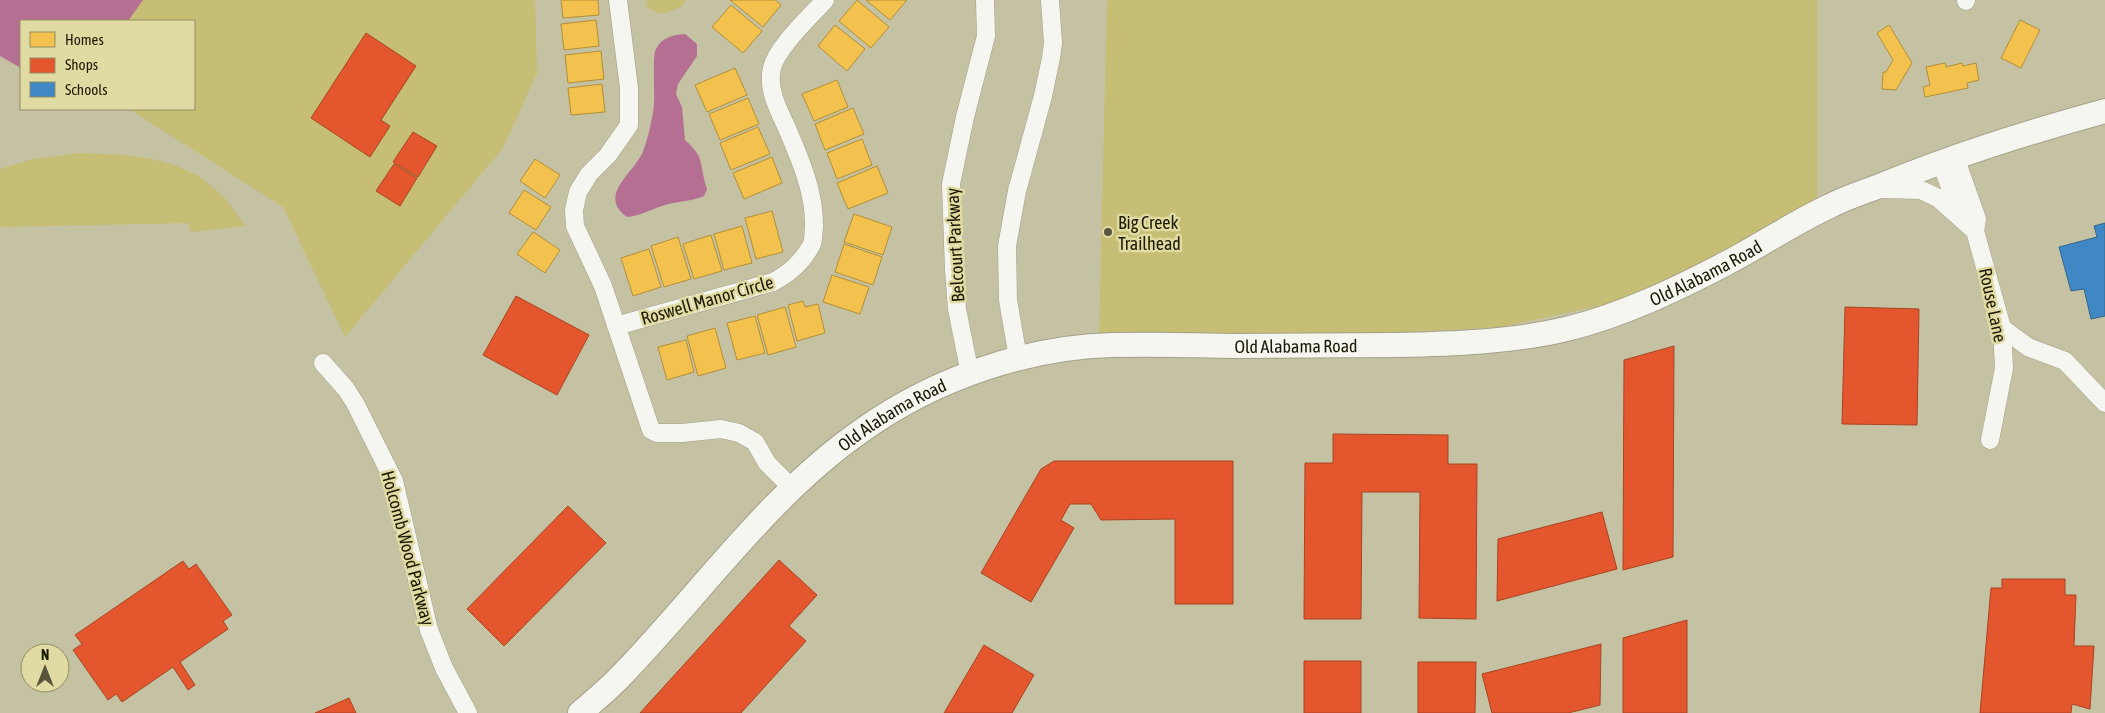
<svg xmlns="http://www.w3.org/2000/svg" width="2105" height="713" font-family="'Asap Condensed',sans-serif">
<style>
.green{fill:#c6be74}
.water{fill:#b46f92}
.homes{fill:#f2c14e;stroke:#b28f38}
.shops{fill:#e4572e;stroke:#a84421}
.schools{fill:#3f88c5;stroke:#34678b}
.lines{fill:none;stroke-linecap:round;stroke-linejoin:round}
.minor-casing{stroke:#a3a189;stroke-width:19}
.secondary-casing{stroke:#a3a189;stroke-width:26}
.minor{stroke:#f6f6f1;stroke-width:18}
.secondary{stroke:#f6f6f1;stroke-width:24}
.poi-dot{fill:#57543c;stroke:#e0dba2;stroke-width:2}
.labels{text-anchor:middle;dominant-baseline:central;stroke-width:5;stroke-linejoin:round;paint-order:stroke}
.poi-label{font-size:18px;fill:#1c1904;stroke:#e0dba2;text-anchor:start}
.street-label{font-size:18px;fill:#1c1904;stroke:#e0dba2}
</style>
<rect width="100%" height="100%" fill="#c5c2a4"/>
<path class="green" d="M 81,0 L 535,0 L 537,73 L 503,148 L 345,337 L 283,207 L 129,109 L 194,109 L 194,21 L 73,21 Z
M 646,0 L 686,0 L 681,7 L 661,14 L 648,8 Z
M 1107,0 L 1817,0 L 1817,205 L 1644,296 L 1502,327 L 1320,337 L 1099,338 Z
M 81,153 C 151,155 205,159 245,226 L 191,232 L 188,223 L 0,227 L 0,169 L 33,159 Z"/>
<path class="water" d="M 0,0 L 143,0 L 128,21 L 21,21 L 21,68 L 0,56 Z
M 685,34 L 697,44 L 697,56 L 678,84 L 676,94 L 682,107 L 685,140 C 706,158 699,165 707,189 L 704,196 C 692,201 681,201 669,204 C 654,207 642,216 627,217 C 598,196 631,175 642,154 C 645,147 647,139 649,132 C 651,122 654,112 654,102 C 655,92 652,55 656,49 C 662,37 673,35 685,34 Z"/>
<path class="homes" d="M 561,0 L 598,0 L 599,15 L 563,18 Z
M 730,0 L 775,0 L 781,5 L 763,27 Z
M 857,0 L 889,27 L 871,48 L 839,21 Z
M 866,0 L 907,0 L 890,20 Z
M 731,5 L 762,31 L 743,53 L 712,27 Z
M 596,20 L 599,46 L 564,50 L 561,24 Z
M 2020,20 L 2040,30 L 2021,68 L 2001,58 Z
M 835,25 L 865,49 L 847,71 L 818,46 Z
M 1889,25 L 1912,63 L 1896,90 L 1882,89 L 1883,72 L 1886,72 L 1893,60 L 1877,33 Z
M 601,51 L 604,79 L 568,83 L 565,55 Z
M 1945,63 L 1946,67 L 1962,63 L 1963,66 L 1976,63 L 1979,80 L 1967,83 L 1968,88 L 1925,97 L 1923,87 L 1930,85 L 1926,67 Z
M 735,68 L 747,95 L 707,112 L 695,85 Z
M 837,80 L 848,107 L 814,121 L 802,94 Z
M 602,84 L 605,112 L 571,115 L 568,88 Z
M 748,98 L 759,124 L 720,140 L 709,114 Z
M 853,108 L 864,134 L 825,150 L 815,124 Z
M 758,127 L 770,154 L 731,170 L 720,143 Z
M 862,139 L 872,165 L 837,179 L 827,153 Z
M 772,157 L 782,183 L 744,199 L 733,173 Z
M 535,159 L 560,175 L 545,198 L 520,181 Z
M 877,166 L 888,193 L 848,209 L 837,183 Z
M 524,190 L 551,207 L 536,230 L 509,213 Z
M 772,211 L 783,252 L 756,259 L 745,218 Z
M 854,214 L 892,227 L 883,255 L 844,242 Z
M 742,226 L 752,263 L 724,270 L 714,234 Z
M 533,232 L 560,250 L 545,273 L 517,254 Z
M 711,235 L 722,271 L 694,279 L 683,244 Z
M 678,237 L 691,279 L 664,287 L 651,246 Z
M 844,244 L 882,257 L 873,285 L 835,272 Z
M 649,249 L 661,287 L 633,296 L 621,258 Z
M 832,275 L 869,287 L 860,314 L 823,302 Z
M 803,301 L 805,307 L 818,304 L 825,333 L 797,341 L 788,305 Z
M 785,307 L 796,347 L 768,355 L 757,315 Z
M 755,316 L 765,353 L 737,360 L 727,323 Z
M 715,328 L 726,368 L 698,376 L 687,336 Z
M 686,340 L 694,372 L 667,380 L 658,347 Z"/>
<path class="shops" d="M 366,33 L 416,66 L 381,120 L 390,126 L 370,157 L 311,118 Z
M 413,132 L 437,146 L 418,177 L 393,162 Z
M 394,164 L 417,178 L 400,206 L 376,191 Z
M 516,296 L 589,335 L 557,395 L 483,355 Z
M 1845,307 L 1919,309 L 1917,425 L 1842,424 Z
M 1674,346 L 1673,557 L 1623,570 L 1624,360 Z
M 1333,434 L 1448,435 L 1448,464 L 1477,464 L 1476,619 L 1419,618 L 1420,492 L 1362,492 L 1361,619 L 1304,619 L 1305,463 L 1333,463 Z
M 1054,461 L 1233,461 L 1233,604 L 1175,604 L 1175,519 L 1101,520 L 1091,504 L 1070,504 L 1061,520 L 1074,528 L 1031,602 L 981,573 L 1041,469 Z
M 568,506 L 606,543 L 504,646 L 467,609 Z
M 1602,512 L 1617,569 L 1497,601 L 1498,539 Z
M 779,560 L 817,595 L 789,626 L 806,641 L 741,713 L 640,713 Z
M 183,561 L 189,569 L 196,564 L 232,615 L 223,621 L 228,629 L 180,662 L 195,685 L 188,690 L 173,667 L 122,702 L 116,694 L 108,700 L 73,650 L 82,644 L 75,635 Z
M 2002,579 L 2065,579 L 2065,595 L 2076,595 L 2074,646 L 2094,646 L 2090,709 L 2072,704 L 2071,713 L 1980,713 L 1991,588 L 2002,588 Z
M 1687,620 L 1687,713 L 1623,713 L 1623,638 Z
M 1601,644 L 1600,705 L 1568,713 L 1492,713 L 1482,674 Z
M 984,645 L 1034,675 L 1012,713 L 944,713 Z
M 1304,661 L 1361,661 L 1361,713 L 1304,713 Z
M 1418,662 L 1476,662 L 1475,713 L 1418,713 Z
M 349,698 L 356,713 L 315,713 Z"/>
<path class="schools" d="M 2105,223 L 2105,316 L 2091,319 L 2084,289 L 2071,291 L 2059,247 L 2097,237 L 2094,226 Z"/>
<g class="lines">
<g class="minor-casing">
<path id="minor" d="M 618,0 L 629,88 L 629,125 L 608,155 L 589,174 L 578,192 L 574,210 L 575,226 L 603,286 L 651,430 L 657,433 L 682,433 L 721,429 L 739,433 L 755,442 L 767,463 L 792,488
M 1966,0 L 1966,1
M 1955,157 L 1977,219 L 1975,231 L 2002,328 L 2004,368 L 1990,440
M 1941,162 L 1960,216
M 1880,189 L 1921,190 L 1938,198 L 1975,231
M 616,326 L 773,282 C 790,273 801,263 811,246 C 814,241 813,234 814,228 C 815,192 800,159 786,126 C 778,109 767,88 772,68 C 777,47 810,17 825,0
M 2002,328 L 2028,347 L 2065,361 L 2105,403
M 1018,358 L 1008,300 L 1007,246 L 1017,191 L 1043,96 L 1051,58 L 1053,43 L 1050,0
M 323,363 L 346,389 L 355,403 L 394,481 L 429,630 L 444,668 L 468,713
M 970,374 L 957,309 L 954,270 L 951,184 L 965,117 L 986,36 L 985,0"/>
</g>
<g class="secondary-casing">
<g id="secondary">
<path id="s1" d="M 580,713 C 593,702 606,691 618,679 C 700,595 767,496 864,429 C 935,379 1026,347 1113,345 C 1153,344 1193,345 1233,346 C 1287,346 1341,345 1396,345 C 1450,344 1513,342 1566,329 C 1621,316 1675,290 1725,264 C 1760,246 1793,223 1830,206 C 1845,198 1861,193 1877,187 C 1952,156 2028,132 2105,111"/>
</g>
</g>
<use href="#minor" class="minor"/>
<use href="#secondary" class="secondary"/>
</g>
<circle class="poi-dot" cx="1108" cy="232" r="5"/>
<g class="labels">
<g class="poi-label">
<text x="1118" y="222">Big Creek<tspan x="1118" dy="21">Trailhead</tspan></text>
</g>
<g class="street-label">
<text transform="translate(955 245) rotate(-93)">Belcourt Parkway</text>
<text stroke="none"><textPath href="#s1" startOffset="1274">Old Alabama Road</textPath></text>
<text transform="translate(707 300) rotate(-16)">Roswell Manor Circle</text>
<text transform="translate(1993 305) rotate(78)">Rouse Lane</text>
<text stroke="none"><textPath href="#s1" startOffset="852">Old Alabama Road</textPath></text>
<text stroke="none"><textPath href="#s1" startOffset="434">Old Alabama Road</textPath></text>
<text transform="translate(408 548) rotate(75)">Holcomb Wood Parkway</text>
</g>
</g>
<rect x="20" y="20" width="175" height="90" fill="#e0dba2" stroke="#928d63"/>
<rect x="30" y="32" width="25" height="15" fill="#f2c14e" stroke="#928d63"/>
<text x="65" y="45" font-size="15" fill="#1c1904">Homes</text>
<rect x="30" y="58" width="25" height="15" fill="#e4572e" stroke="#928d63"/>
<text x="65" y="70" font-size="15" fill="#1c1904">Shops</text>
<rect x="30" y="82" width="25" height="15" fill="#3f88c5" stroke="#928d63"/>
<text x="65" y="95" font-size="15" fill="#1c1904">Schools</text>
<g transform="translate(45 668)"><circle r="24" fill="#e0dba2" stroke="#928d63"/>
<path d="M0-4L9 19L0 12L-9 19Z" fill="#57543c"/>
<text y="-8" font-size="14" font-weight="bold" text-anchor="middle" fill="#1c1904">N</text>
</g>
</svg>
